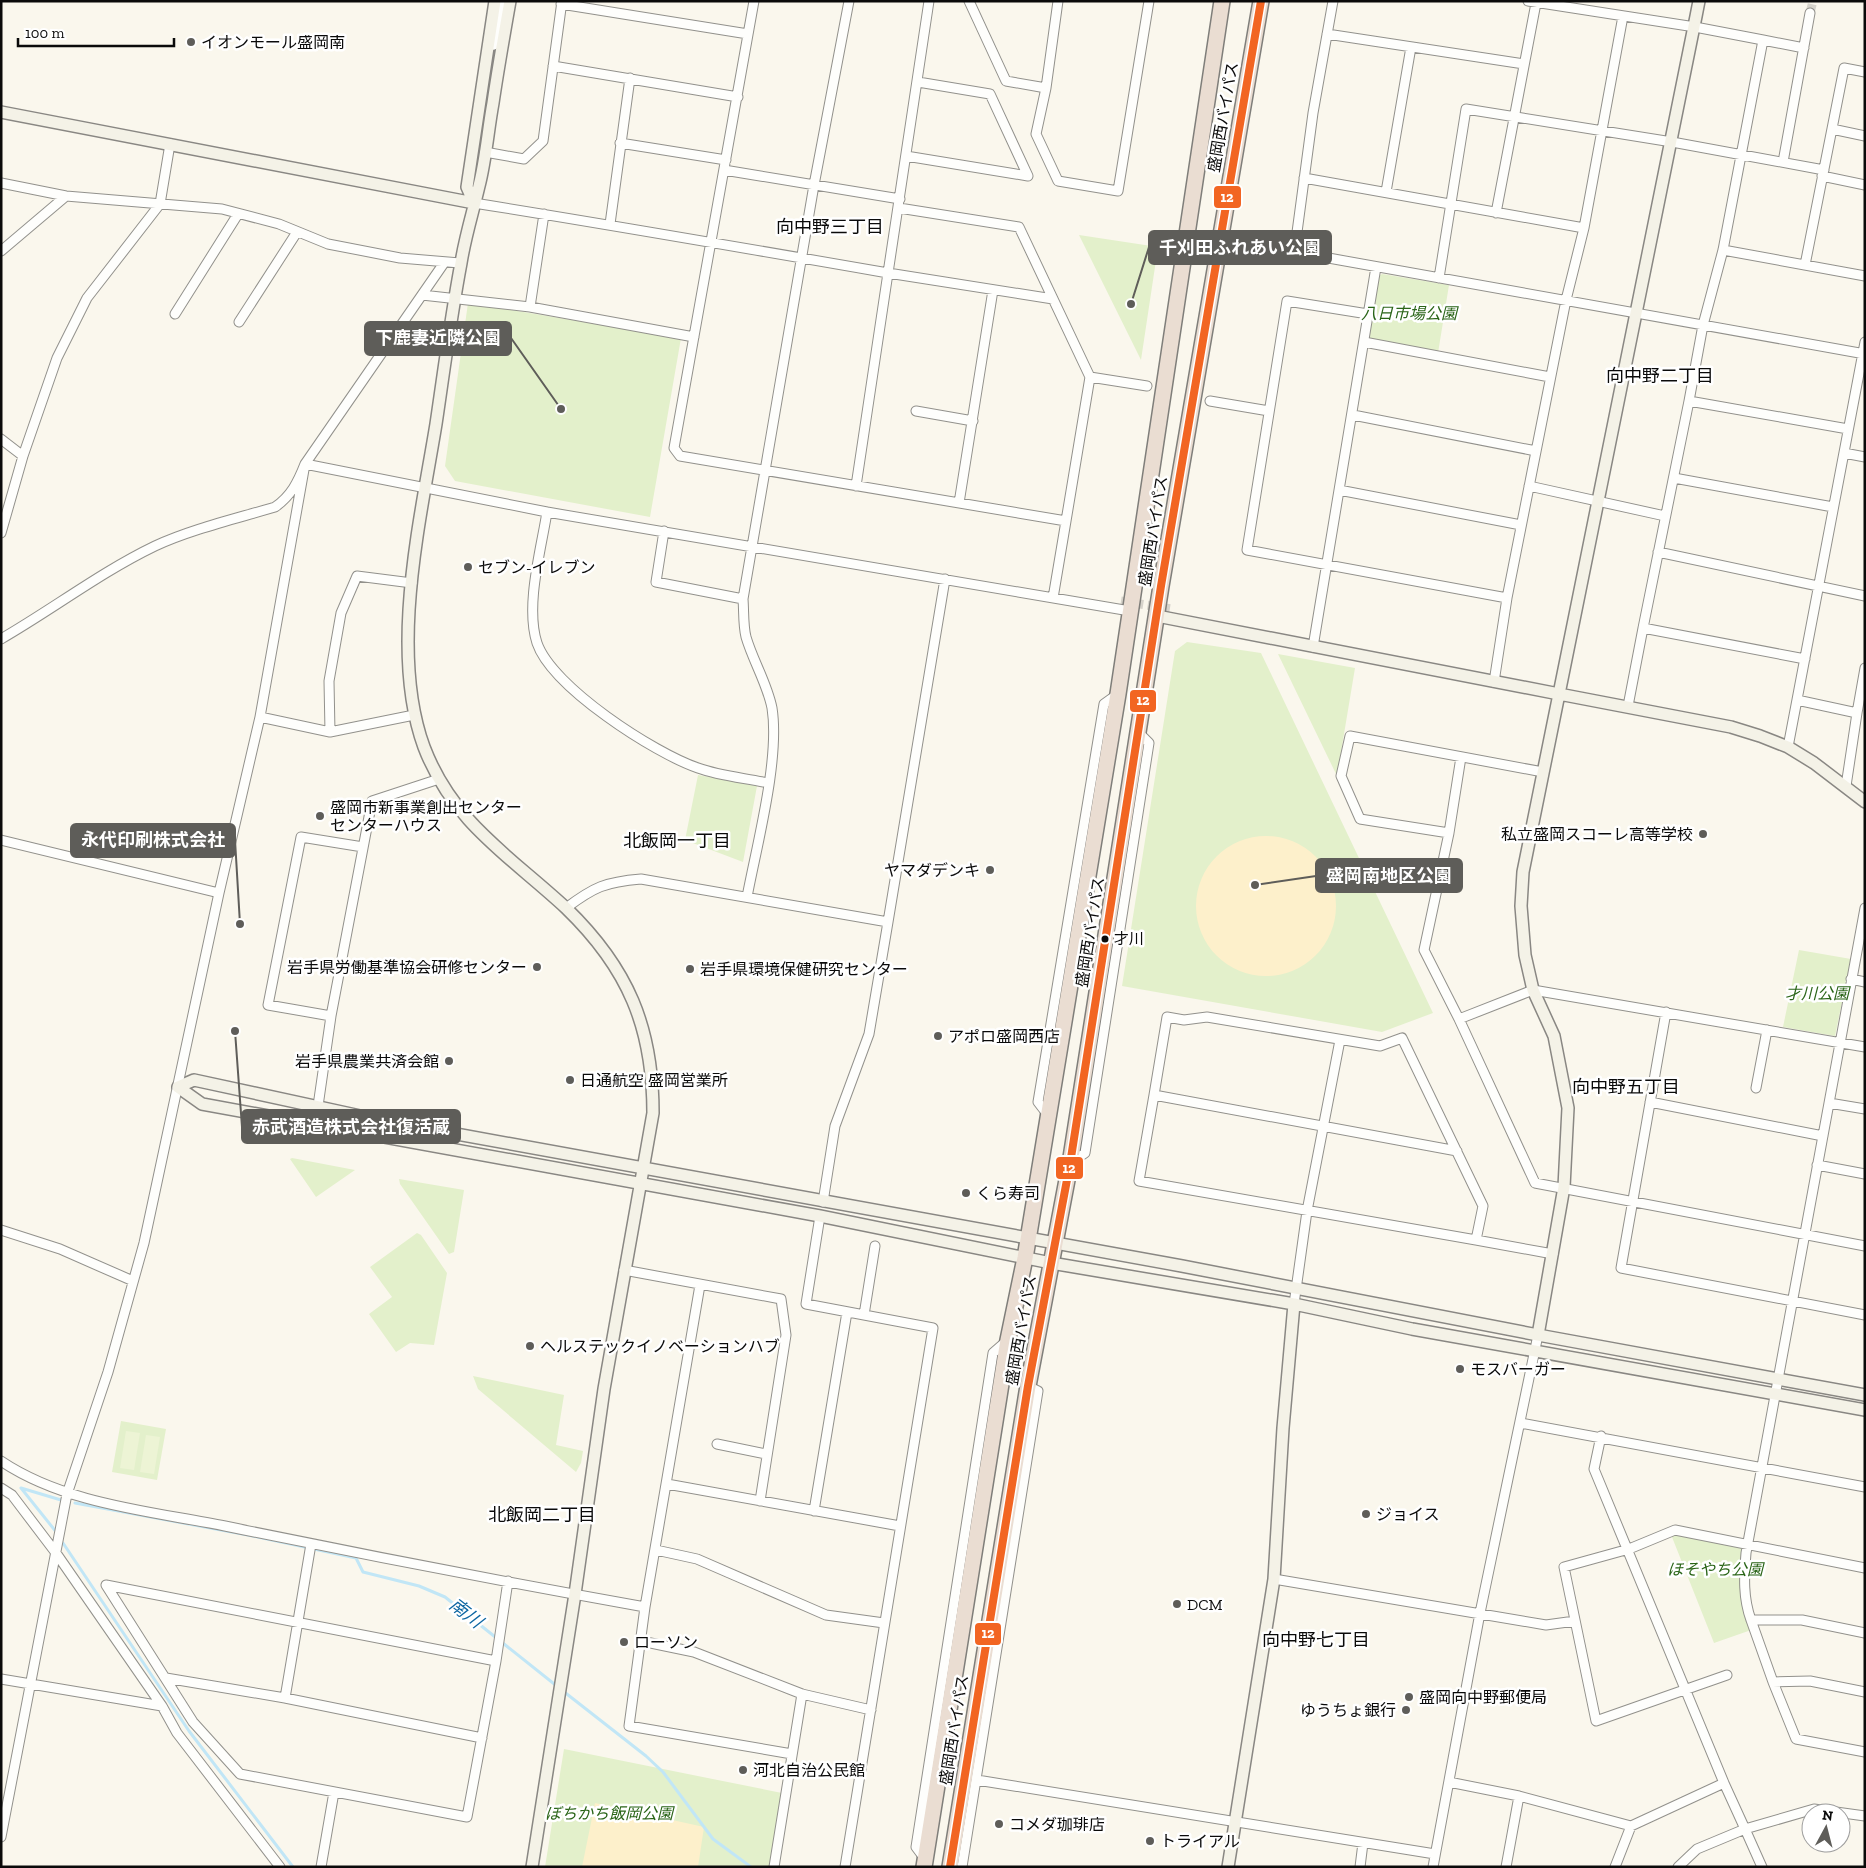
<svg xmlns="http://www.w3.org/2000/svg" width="1866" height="1868" font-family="'Zilla Slab','Noto Sans JP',serif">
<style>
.green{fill:#e3f0cb}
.sand{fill:#fdf0cb}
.pitch{fill:#edf4d5}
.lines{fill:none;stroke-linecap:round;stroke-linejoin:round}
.stream{stroke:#c1e6f6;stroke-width:3}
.street-tunnel{stroke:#d6d3cb;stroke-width:9;stroke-dasharray:9 4.5;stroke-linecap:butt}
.street-casing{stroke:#92918c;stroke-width:11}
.secondary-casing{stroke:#898783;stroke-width:14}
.highway-casing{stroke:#7f7e7a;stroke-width:18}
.street{stroke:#fefefc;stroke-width:9}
.secondary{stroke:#f4f2e7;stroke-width:11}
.highway{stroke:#eaddd2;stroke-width:15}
.bus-1-casing{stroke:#fff;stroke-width:11}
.bus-1{stroke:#f26522;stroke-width:8}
.poi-dot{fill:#5e5d59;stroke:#fff;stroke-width:2}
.bus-dot{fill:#0a0a0a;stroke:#fff;stroke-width:2}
.labels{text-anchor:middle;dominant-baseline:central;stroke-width:5;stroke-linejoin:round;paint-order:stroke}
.bus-label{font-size:15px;fill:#0a0a0a;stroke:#fff;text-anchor:start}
.poi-label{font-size:16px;fill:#0a0a0a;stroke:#fff;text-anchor:start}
.street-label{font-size:16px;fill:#0a0a0a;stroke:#fff}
.park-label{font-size:16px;font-style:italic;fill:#2a6518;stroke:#fff}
.neighbourhood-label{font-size:18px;fill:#0a0a0a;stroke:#fff}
.water-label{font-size:18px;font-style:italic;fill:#0d66a2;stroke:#fff}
.leader{fill:none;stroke:#5e5d59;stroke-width:2}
.callout-dot{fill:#5e5d59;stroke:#fff;stroke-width:2}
.callout{fill:#5e5d59;stroke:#5e5d59;stroke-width:2}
.callout-label{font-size:18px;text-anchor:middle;font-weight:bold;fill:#fff}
.line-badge{stroke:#fff;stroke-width:2}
.badge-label{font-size:14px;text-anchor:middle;font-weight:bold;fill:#fff}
</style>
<rect width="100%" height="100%" fill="#faf7ed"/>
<path class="green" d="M 1079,235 L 1158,247 L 1141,360 Z
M 1382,274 L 1449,285 L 1438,353 L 1371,341 L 1368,338 L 1377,277 Z
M 468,303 L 681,338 L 650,517 L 455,481 L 445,466 Z
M 1187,642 L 1261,653 L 1433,1013 L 1382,1032 L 1122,986 L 1175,651 Z
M 1278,654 L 1355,668 L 1337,776 Z
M 698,775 L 757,786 L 743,862 L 685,840 Z
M 1799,950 L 1851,959 L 1835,1036 L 1783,1027 Z
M 292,1158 L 355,1170 L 316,1197 L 290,1159 Z
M 399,1179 L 464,1190 L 454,1252 L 449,1254 L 400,1184 Z
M 417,1233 L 421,1235 L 447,1273 L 434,1345 L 410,1343 L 396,1352 L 369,1314 L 392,1297 L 370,1267 Z
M 473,1376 L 564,1395 L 556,1445 L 583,1451 L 581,1463 L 576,1472 L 478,1389 Z
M 121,1421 L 166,1429 L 157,1480 L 112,1472 Z
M 1670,1532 L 1747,1544 L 1744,1579 L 1754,1629 L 1714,1643 Z
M 564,1749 L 782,1793 L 770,1867 L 545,1867 Z"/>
<path class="sand" d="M1196 906a70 70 0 1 1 140 0a70 70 0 1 1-140 0Z
M 595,1803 L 704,1827 L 698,1867 L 582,1867 Z"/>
<path class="pitch" d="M 126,1431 L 140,1433 L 134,1470 L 120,1468 Z
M 146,1435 L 160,1437 L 154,1474 L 140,1472 Z"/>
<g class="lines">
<path class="stream" d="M 21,1488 L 57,1533
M 21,1488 L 61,1500
M 75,1503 L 248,1535 L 356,1558 L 363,1572 L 419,1586 L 445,1597 L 558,1687
M 63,1543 L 189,1731 L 293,1867
M 563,1691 L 646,1756 L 663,1772 L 713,1839 L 751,1867"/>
<path class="street-tunnel" d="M 1810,13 L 1813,1
M 1121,601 L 1172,609"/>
<g class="street-casing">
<path id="street" d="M 754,1 L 674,448 L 680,456 L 1066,521 L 1090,377 L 1019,227 L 899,208
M 969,1 L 1006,81 L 1046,88
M 1058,1 L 1046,88 L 1036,134 L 1058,181 L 1118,191 L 1149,1
M 1333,1 L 1313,113 L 1295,247 L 1323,257 L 1865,354
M 1528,1 L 1695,27 L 1763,40 L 1723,250 L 1703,325 L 1689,401
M 561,4 L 748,34
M 1327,34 L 1524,64
M 1763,40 L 1804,48
M 488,46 L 494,45 L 496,40 L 501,1
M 553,66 L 738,97
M 1832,129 L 1865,136
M 620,143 L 726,160
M 485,152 L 524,159 L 543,141 L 562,1
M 906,156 L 1028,176 L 990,94 L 918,82
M 1783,162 L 1810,13
M 724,170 L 900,199
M 1822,176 L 1865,185
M 1304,178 L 1584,228
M 1,183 L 66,196 L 222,209 L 279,224 L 328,244 L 400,258 L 460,263
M 1386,192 L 1411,47
M 474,203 C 612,225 750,249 888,273 L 929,1
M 1496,213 L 1536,3
M 544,214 L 530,307 L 694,337
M 610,224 L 630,78
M 1235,250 L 1292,258 L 1295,247
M 1723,250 L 1865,276
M 1,251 L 66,196
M 1805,265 L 1844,68 L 1865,72
M 1439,278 L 1466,109 L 1672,142 L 1824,170
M 422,295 L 530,307
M 175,314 L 238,214
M 1368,314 L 1287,301 L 1247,550 L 1507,598 L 1566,300 L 1584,228 L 1623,16
M 239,322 L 297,232
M 1364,342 L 1550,377
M 1090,377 L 1147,386
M 1210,401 L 1269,411
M 916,411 L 973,421
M 1353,415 L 1536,451
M 1,439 L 23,456
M 1844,453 L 1865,457
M 305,464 L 547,512 C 541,550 525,606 537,643 C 552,687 654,753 698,768 C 720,776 745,778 768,783
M 1674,478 L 1833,507
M 856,486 L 888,273 L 1053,299
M 1529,486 L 1665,516
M 1339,490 L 1521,525
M 959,503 L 993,290
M 547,512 L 1130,611
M 664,531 L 656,582 L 743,599
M 1,533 L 23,456 L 57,358 L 87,298 L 160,204 L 170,144
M 1658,552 L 1865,596
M 1053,598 L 1066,521
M 1,639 C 53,609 101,572 155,546 C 192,529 235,519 275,507 C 291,496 298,482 305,464 L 444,263
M 1313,647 L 1376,267
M 1805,659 L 1643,628 L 1689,401 L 1848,429
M 1494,682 L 1507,598
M 1797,700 L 1857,713 L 1865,668
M 1628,706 L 1643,628
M 260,717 L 330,732 L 414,715
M 330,732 L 329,681 L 341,613 L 357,576 L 412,583
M 1788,747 L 1865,342
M 1461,757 L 1449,833 L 1360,819 L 1341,776 L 1350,736 L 1543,772
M 1846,786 L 1857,713
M 1449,833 L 1424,950 L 1459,1019 L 1533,990 L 1865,1047
M 1,840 L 219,893
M 747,897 C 757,844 780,759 772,708 C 767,683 753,661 746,637 C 743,625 744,611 743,599 L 814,185 L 849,1
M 566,908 C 594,887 605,882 641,879 L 888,922 L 945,579
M 1865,908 L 1746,1553 C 1744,1577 1743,1598 1751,1620 L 1802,1620 L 1865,1633
M 1851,979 L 1865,982
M 1666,1012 L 1621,1268 L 1865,1315
M 331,1016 L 268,1005 L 301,837 L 363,847
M 1459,1019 L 1535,1183 L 1865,1246
M 1756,1088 L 1767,1030
M 1154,1095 L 1167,1017 L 1184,1020 L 1207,1017 L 1380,1046 L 1402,1038 L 1483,1206 L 1476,1240 L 1139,1181 L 1154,1095 L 1457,1151
M 1650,1102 L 1823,1136
M 1829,1103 L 1865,1109
M 318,1106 L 331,1016 L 372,801 L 439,779
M 1048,1115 L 1038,1102 L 1104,704 L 1118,694
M 1070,1163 L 1085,1153 L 1149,743 L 1139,733
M 1817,1165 L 1865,1174
M 823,1202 L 835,1126 L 869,1034 L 888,922
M 820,1216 L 806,1304 L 933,1328 L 845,1867
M 1,1230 L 60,1249 L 133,1281
M 1476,1240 L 1553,1254
M 624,1270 L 781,1299 L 786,1335 L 760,1501
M 700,1285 L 645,1607 L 629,1726 L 792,1754
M 1294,1304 L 1307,1211 L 1340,1040
M 864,1315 L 875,1246
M 1521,1423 L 1865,1487
M 717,1444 L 766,1454
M 1,1461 C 65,1504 150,1511 225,1526 C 365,1555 505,1582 645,1607
M 667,1484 L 900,1526
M 1,1488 L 12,1495 L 56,1553 L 162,1706 L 177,1733 L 280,1867
M 814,1511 L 847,1312
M 311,1544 L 285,1698 L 482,1738
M 656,1550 L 697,1559 L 826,1615 L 884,1623
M 1274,1579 L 1546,1625 L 1575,1621
M 106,1585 L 193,1722 L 240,1774 L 467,1817 L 496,1661 L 508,1581
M 106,1585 L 496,1661
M 1751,1620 L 1773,1682 L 1810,1681 L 1865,1692
M 641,1641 L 694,1652 L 802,1694 L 871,1710
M 1727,1675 L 1596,1721 L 1564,1567 L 1629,1549 L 1675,1530 L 1865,1568
M 166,1678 L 285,1698
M 1,1679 L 162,1706
M 1773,1682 L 1796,1739 L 1865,1752
M 977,1780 L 1435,1854
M 1449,1782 L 1519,1796 L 1631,1826 L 1724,1783 L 1594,1469 L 1601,1436
M 1724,1783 L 1745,1829 L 1814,1809 L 1865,1816
M 1,1837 L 67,1494 L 108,1372 L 144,1243 L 219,893 L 260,717 L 305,464
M 925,1859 L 916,1847 L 993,1353 L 1008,1340
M 321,1867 L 334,1792
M 774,1867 L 802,1694
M 962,1867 L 1038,1391 L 1028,1386
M 1360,1867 L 1363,1843
M 1433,1867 L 1480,1613 L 1538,1335
M 1506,1867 L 1519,1796
M 1615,1867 L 1631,1826
M 1678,1867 L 1697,1849 L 1745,1829 L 1762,1867"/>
</g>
<g class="secondary-casing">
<path id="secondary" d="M 510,1 C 504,35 498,69 493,103 C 488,130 486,159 479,186 C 473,212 465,237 461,263 C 451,316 444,370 436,424 C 420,522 389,651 424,747 C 453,823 510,856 566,908 C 628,968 653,1027 653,1113 L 604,1389 L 575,1594 L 532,1867
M 1,112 L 474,203
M 474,203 L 467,187 L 495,1
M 1157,616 L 1559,694 C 1604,462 1654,232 1699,1
M 178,1087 L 202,1104 L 820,1216 L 1051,1263 L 1294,1304 L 1412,1329 L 1865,1410
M 178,1087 L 194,1080 L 374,1119 L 1182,1266 L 1538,1335 L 1865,1395
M 1538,1335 L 1564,1187 L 1568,1108 L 1554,1036 L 1533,990 L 1525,955 L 1521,906 L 1523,872 L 1559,694 L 1731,727 L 1760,736 L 1788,747 L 1814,763 L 1865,802
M 1228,1867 L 1274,1579 L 1283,1428 L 1294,1304"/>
</g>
<g class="highway-casing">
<path id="highway" d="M 924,1867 L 1008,1340 L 1025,1258 L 1118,694 L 1222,1
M 950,1867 L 1028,1386 L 1070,1164 L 1161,586 L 1261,1"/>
</g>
<use href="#street" class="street"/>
<use href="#secondary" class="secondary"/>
<use href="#highway" class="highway"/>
<g class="bus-1-casing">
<path id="bus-1" d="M 950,1867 L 1028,1386 L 1070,1164 L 1161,586 L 1261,1"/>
</g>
<use href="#bus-1" class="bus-1"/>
</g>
<g class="poi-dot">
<circle cx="191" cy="42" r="5"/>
<circle cx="468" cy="567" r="5"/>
<circle cx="320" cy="816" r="5"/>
<circle cx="1703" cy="834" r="5"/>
<circle cx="990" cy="870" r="5"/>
<circle cx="537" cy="967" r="5"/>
<circle cx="690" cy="969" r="5"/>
<circle cx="938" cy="1036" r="5"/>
<circle cx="449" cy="1061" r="5"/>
<circle cx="570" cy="1080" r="5"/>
<circle cx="966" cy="1193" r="5"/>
<circle cx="530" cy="1346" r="5"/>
<circle cx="1460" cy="1369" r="5"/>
<circle cx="1366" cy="1514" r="5"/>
<circle cx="1177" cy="1604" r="5"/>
<circle cx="624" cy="1642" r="5"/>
<circle cx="1409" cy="1697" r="5"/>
<circle cx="1406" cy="1710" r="5"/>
<circle cx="743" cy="1770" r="5"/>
<circle cx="999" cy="1824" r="5"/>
<circle cx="1150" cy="1841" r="5"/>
</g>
<circle class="bus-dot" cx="1105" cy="939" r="4.5"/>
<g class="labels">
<g class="bus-label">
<text x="1114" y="939">才川</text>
</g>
<g class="poi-label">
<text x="201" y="42">イオンモール盛岡南</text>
<text x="478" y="567">セブン-イレブン</text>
<text x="330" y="807">盛岡市新事業創出センター<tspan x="330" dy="18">センターハウス</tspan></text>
<text x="1693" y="834" text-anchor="end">私立盛岡スコーレ高等学校</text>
<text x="980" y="870" text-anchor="end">ヤマダデンキ</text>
<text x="527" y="967" text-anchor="end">岩手県労働基準協会研修センター</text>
<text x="700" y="969">岩手県環境保健研究センター</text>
<text x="948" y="1036">アポロ盛岡西店</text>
<text x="439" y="1061" text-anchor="end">岩手県農業共済会館</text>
<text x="580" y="1080">日通航空 盛岡営業所</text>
<text x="976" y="1193">くら寿司</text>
<text x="540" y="1346">ヘルステックイノベーションハブ</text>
<text x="1470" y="1369">モスバーガー</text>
<text x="1376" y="1514">ジョイス</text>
<text x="1187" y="1604">DCM</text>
<text x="634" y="1642">ローソン</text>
<text x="1419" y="1697">盛岡向中野郵便局</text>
<text x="1396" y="1710" text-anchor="end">ゆうちょ銀行</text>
<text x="753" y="1770">河北自治公民館</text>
<text x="1009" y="1824">コメダ珈琲店</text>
<text x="1160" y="1841">トライアル</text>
</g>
<g class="street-label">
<text transform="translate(1223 117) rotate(-80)">盛岡西バイパス</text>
<text transform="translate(1153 531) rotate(-81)">盛岡西バイパス</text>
<text transform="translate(1090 932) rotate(-81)">盛岡西バイパス</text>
<text transform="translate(1021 1330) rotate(-80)">盛岡西バイパス</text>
<text transform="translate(954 1730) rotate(-81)">盛岡西バイパス</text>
</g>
<g class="park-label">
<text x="1409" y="313">八日市場公園</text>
<text x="1817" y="993">才川公園</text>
<text x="1715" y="1569">ほそやち公園</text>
<text x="609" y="1813">ぼちかち飯岡公園</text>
</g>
<g class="neighbourhood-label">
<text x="830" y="227">向中野三丁目</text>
<text x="1660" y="376">向中野二丁目</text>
<text x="677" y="841">北飯岡一丁目</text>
<text x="1626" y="1087">向中野五丁目</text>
<text x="542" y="1515">北飯岡二丁目</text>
<text x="1316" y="1640">向中野七丁目</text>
</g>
<g class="water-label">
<text transform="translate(466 1613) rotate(38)">南川</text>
</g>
</g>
<path class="leader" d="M1131 304L1149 247M561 409L511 338M240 924L235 840M1255 885L1316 876M235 1031L242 1127"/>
<g class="callout-dot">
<circle cx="1131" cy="304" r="5"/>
<circle cx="561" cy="409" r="5"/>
<circle cx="240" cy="924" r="5"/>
<circle cx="1255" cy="885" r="5"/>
<circle cx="235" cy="1031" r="5"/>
</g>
<g class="callout">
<rect x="1149" y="231" width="182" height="33" rx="5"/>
<rect x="365" y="322" width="146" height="33" rx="5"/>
<rect x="71" y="824" width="164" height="33" rx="5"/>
<rect x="1316" y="859" width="146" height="33" rx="5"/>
<rect x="242" y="1110" width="218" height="33" rx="5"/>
</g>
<g class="callout-label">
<text x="1240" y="254">千刈田ふれあい公園</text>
<text x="438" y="344">下鹿妻近隣公園</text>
<text x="153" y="846">永代印刷株式会社</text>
<text x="1389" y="882">盛岡南地区公園</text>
<text x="351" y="1133">赤武酒造株式会社復活蔵</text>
</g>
<g class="line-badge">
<rect x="1213" y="185" width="29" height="24" rx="5" fill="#f26522"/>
<rect x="1129" y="689" width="28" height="24" rx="5" fill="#f26522"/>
<rect x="1055" y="1156" width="29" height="24" rx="5" fill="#f26522"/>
<rect x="974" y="1622" width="28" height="24" rx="5" fill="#f26522"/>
</g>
<g class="badge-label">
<text x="1227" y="202">12</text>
<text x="1143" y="705">12</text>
<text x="1069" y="1173">12</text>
<text x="988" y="1638">12</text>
</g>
<rect width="1866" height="1868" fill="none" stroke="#0a0a0a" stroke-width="5"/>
<g transform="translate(1826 1828) rotate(7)"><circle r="24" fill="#ffffff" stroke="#9d9d9d"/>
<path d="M0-4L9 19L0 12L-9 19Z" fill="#5e5d59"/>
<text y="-8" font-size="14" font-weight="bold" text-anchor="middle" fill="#0a0a0a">N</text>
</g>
<path d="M18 38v8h156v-8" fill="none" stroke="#0a0a0a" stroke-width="2.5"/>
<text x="25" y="38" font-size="15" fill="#0a0a0a" stroke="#ffffff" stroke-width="4" paint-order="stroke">100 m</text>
</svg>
